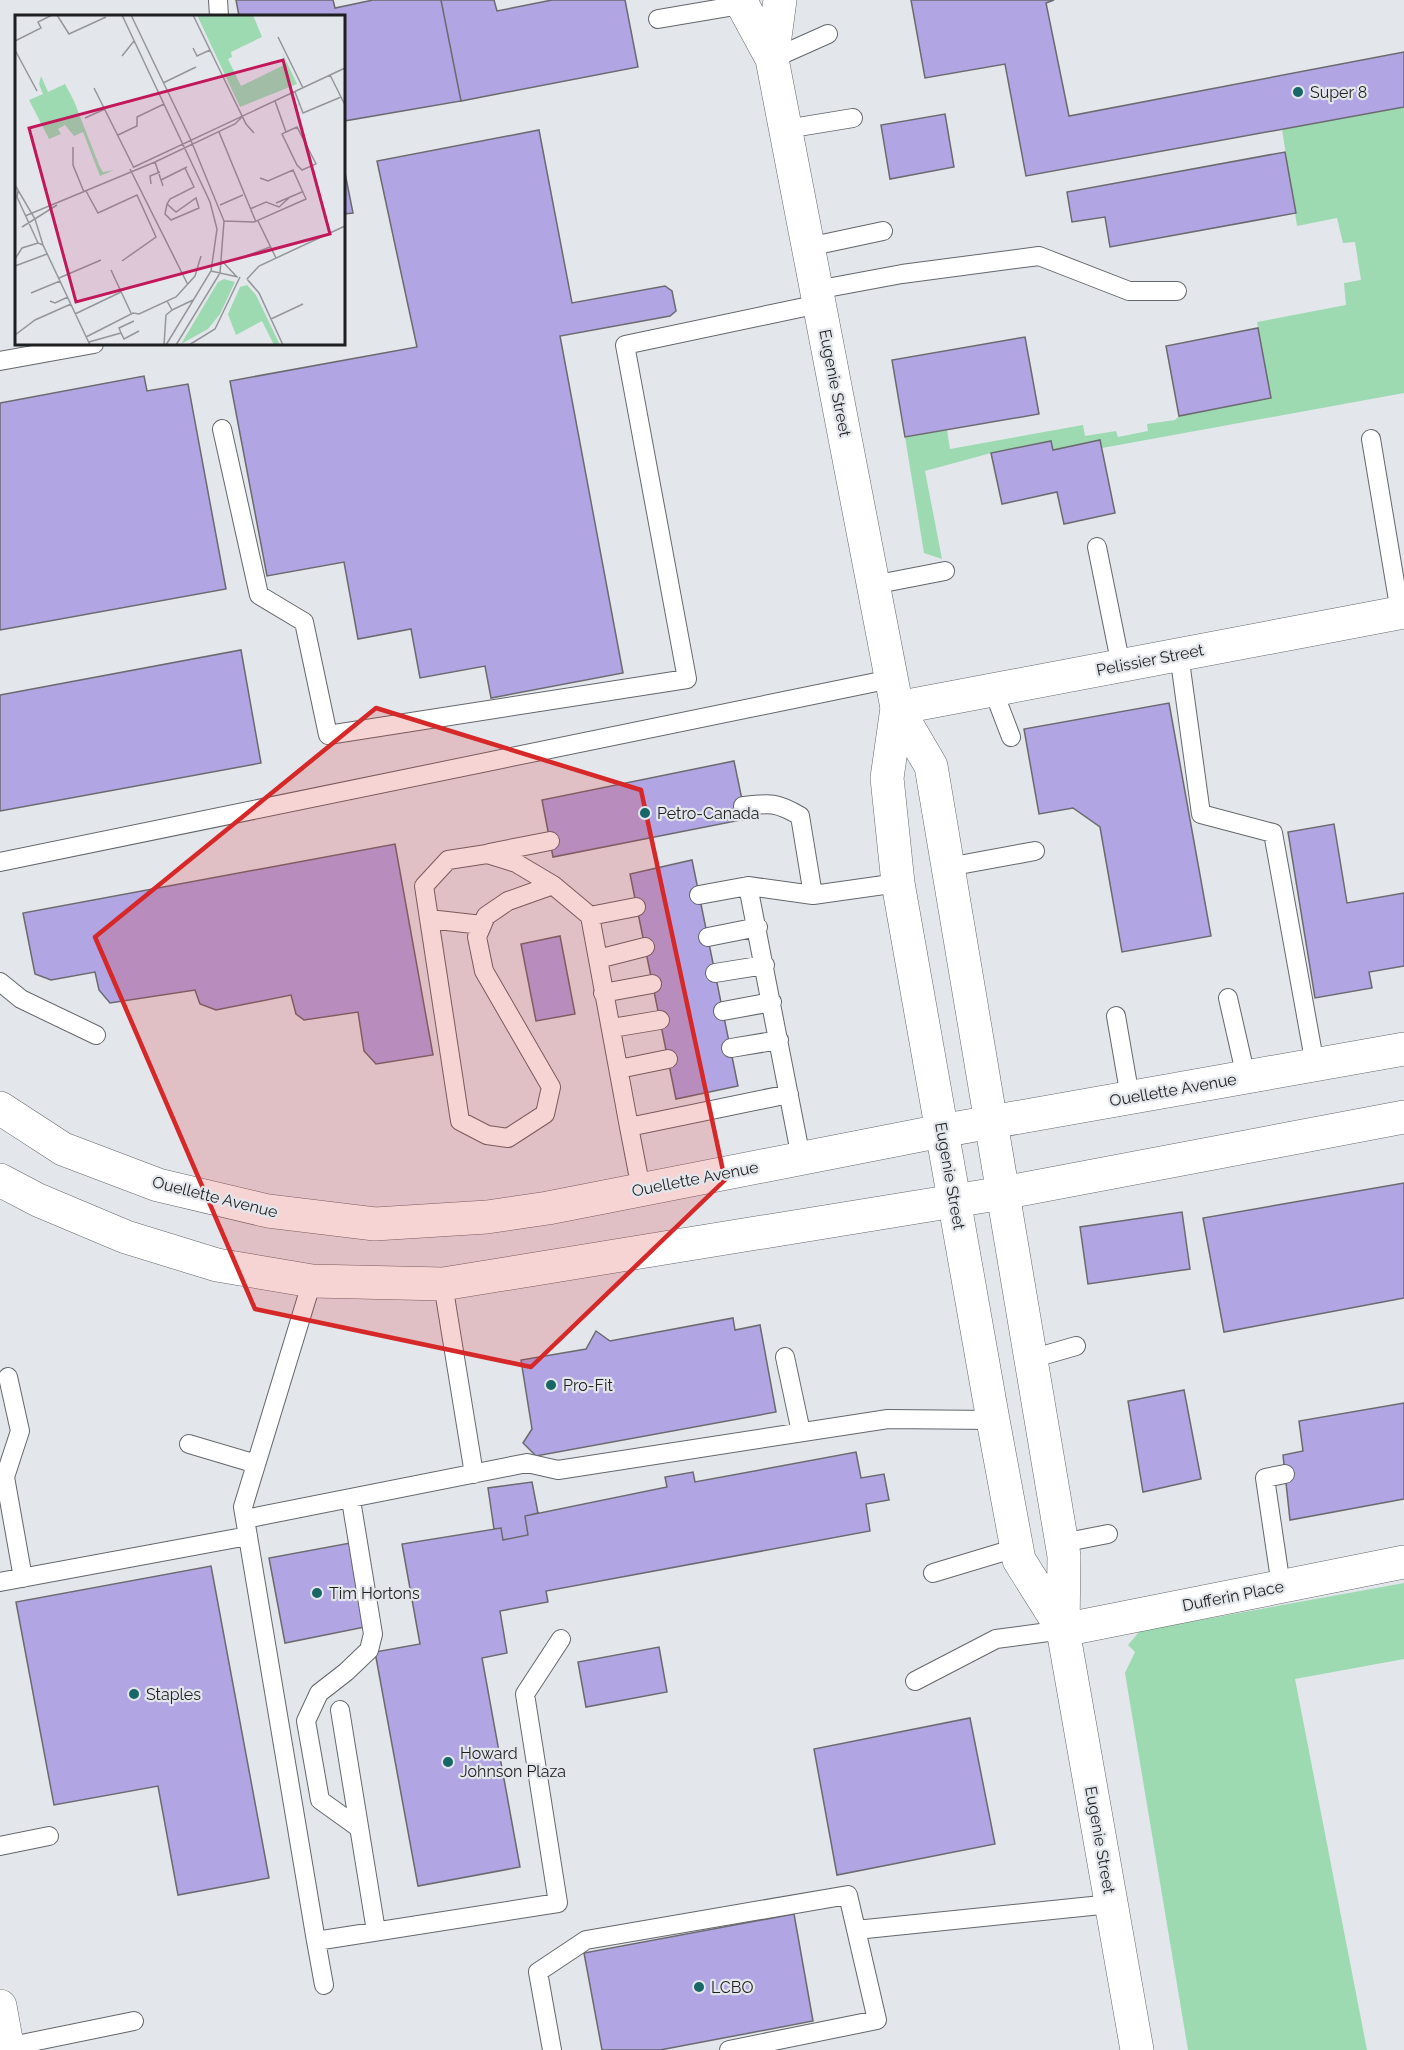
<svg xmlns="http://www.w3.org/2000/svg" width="1404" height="2050" font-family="Raleway,sans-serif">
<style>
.green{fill:#9ddab2}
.building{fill:#b1a5e3;stroke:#6b6a6f;stroke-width:1.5}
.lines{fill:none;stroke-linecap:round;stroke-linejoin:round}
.lane-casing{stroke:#64676b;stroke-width:20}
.street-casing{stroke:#64676b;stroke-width:34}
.secondary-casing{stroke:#64676b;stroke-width:34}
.primary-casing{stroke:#64676b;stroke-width:34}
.lane{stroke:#fff;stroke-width:18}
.street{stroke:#fff;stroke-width:33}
.secondary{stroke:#fff;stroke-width:33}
.primary{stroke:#fff;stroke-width:33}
.marked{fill:#d62828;fill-opacity:0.2;stroke:#d62828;stroke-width:4.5;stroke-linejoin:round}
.poi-dot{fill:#186665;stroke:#e3e6eb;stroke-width:2}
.labels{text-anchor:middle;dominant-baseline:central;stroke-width:4.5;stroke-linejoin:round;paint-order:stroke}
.poi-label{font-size:16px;fill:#1e1f21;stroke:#e3e6eb;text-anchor:start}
.street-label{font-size:16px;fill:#1e1f21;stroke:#e3e6eb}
.inset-road{fill:none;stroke:#94969a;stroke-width:1.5}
.view{fill:#c2185b;fill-opacity:0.15;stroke:#c2185b;stroke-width:3}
.inset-edge{fill:none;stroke:#1e1f21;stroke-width:3}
</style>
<rect width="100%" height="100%" fill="#e3e6eb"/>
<path class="green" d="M 1404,107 L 1404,393 L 1102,448 L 1100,440 L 1053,450 L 1051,441 L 991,453 L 925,471 L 942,559 L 924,553 L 905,437 L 947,430 L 950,449 L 1083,425 L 1085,436 L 1116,431 L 1118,437 L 1148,431 L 1147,424 L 1175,420 L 1179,416 L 1271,398 L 1257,322 L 1346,305 L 1344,283 L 1361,280 L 1355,242 L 1343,243 L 1337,218 L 1297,226 L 1282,129 Z
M 1404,1583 L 1404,1659 L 1295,1679 L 1367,2050 L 1188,2050 L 1125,1673 L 1135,1652 L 1128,1645 L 1140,1631 Z"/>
<path class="building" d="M 236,0 L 333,0 L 335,8 L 373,0 L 441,0 L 461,101 L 344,121 L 344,16 L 239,16 Z
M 441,0 L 494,0 L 497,11 L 552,0 L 625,0 L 638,67 L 461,101 Z
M 911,0 L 1054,0 L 1046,3 L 1069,116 L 1404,52 L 1404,107 L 1026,176 L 1005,64 L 925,78 Z
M 945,114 L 954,167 L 890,179 L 881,125 Z
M 539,130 L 572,303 L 665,286 L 672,291 L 676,311 L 670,316 L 560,336 L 623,673 L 491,698 L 485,666 L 420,678 L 411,629 L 358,639 L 344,562 L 267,576 L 230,381 L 417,347 L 377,161 Z
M 1285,152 L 1296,213 L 1110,247 L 1105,217 L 1072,222 L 1067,192 Z
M 344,168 L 353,213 L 344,214 Z
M 1258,328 L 1271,398 L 1179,416 L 1166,346 Z
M 1025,337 L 1039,414 L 905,437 L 892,360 Z
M 144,376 L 147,391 L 188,384 L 226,589 L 0,630 L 0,403 Z
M 1100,440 L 1115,513 L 1064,524 L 1057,492 L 1002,504 L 991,453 L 1051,441 L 1053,450 Z
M 241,650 L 261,763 L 0,811 L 0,695 Z
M 1169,703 L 1211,936 L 1122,952 L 1100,827 L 1073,808 L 1039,814 L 1024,729 Z
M 734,761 L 746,819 L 553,857 L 542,800 Z
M 1334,824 L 1347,903 L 1404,893 L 1404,966 L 1369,972 L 1372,988 L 1315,998 L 1288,832 Z
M 395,844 L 433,1055 L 376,1064 L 364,1051 L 358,1012 L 304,1020 L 296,1014 L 291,995 L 216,1010 L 200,1004 L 195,990 L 110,1003 L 99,990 L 95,972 L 51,980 L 35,974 L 23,913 Z
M 692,860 L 738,1086 L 676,1099 L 630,874 Z
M 560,936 L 575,1014 L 536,1021 L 521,944 Z
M 1404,1183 L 1404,1298 L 1224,1332 L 1203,1218 Z
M 1182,1212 L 1190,1269 L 1088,1284 L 1080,1227 Z
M 733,1318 L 735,1330 L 760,1325 L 776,1412 L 536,1456 L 523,1443 L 532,1429 L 521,1360 L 586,1349 L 596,1331 L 610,1341 Z
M 1184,1390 L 1201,1479 L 1143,1492 L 1128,1401 Z
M 1404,1403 L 1404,1499 L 1290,1520 L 1283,1455 L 1303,1451 L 1299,1421 Z
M 856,1452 L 861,1478 L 884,1474 L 889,1500 L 866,1504 L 870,1531 L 546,1591 L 548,1602 L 500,1611 L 507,1653 L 482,1658 L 520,1867 L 418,1886 L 375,1652 L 420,1644 L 402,1544 L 501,1528 L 503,1540 L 528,1535 L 525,1516 L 667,1487 L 665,1477 L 693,1472 L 695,1482 Z
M 532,1482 L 538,1513 L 525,1516 L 528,1535 L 503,1540 L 501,1528 L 494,1529 L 488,1488 Z
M 350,1543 L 365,1627 L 285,1643 L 269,1558 Z
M 211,1566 L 269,1878 L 178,1895 L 158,1786 L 54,1805 L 16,1602 Z
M 659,1647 L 667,1692 L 586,1707 L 578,1662 Z
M 970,1718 L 995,1844 L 837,1875 L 814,1749 Z
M 794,1914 L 813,2021 L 660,2050 L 602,2050 L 584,1953 Z"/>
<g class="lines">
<g class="lane-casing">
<path id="lane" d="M 218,0 L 219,16
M 658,19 L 741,5
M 772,59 L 828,34
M 786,129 L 853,118
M 808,247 L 883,231
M 816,290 L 902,274 L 1039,256 L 1129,291 L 1177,291
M 0,361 L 94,344
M 222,429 L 259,595 L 304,622 L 328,735 L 687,679 L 625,345 L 819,304
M 1371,439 L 1400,612
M 1097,547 L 1121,666
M 873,585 L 945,571
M 1179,654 L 1201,814 L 1273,833 L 1315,1065
M 993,690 L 1011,737
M 743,806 C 770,803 776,802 800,816 L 813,895
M 489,853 L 550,841
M 0,862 L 891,679
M 948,867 L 1035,851
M 553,885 L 508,901 L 486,916 L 477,937 L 484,971 L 551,1087 L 545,1114 L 508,1138 L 487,1135 L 460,1121 L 424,886 L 448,860 L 487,854 L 516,863 L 553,885 L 590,916 L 629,1127 L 789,1094
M 748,886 L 813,895 L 898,883
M 699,895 L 748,886 L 801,1158
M 590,916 L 636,907
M 429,919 L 482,925
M 708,937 L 758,927
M 598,959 L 645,947
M 715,973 L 765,965
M 0,982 L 21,999 L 96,1035
M 603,993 L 652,984
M 1228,998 L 1246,1077
M 723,1011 L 772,1002
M 1116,1016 L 1130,1097
M 612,1028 L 660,1020
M 731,1048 L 779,1040
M 619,1069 L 668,1059
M 629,1127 L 641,1189
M 312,1281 L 243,1507 L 316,1941 L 558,1903 L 525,1694 L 561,1639
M 443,1284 L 474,1474
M 785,1357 L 801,1432
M 1031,1359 L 1076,1346
M 8,1377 L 20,1431 L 5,1477 L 23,1578
M 189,1444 L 256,1464
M 351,1500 L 373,1634 L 369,1650 L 346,1672 L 319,1693 L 306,1721 L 320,1800 L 359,1828
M 245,1519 L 527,1463 L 558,1470 L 888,1419 L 993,1420
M 1062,1543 L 1108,1534
M 933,1573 L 1016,1548
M 0,1582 L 248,1536
M 1281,1586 L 1265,1478 L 1285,1474
M 915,1681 L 996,1639 L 1063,1630
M 340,1710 L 376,1931
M 0,1846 L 49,1836
M 856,1930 L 1111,1904
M 316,1941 L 324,1985
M 7,2047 L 134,2021
M 552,2050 L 538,1972 L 586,1940 L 848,1895 L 877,2020 L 729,2050"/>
</g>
<g class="street-casing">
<path id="street" d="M 897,708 L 1404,612
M 1063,1630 L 1404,1562
M 0,2006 L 8,2050"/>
</g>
<g class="secondary-casing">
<path id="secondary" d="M 740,0 L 772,59
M 780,0 L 772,59 L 897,708 L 931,766 L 1064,1556 L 1063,1630 L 1137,2050
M 897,708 L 887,778 L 898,883 L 993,1420 L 1019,1560 L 1063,1630"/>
</g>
<g class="primary-casing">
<path id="primary" d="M 0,1108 L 63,1149 L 158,1185 L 268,1211 L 375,1224 L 487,1217 L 548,1208 L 941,1131 L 1404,1049
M 0,1180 L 38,1200 L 126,1237 L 217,1265 L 312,1281 L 443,1284 L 1003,1193 L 1404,1117"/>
</g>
<use href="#lane" class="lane"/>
<use href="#street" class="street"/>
<use href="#secondary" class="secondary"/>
<use href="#primary" class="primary"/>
</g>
<path class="marked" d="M 376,708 L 641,790 L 725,1180 L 531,1367 L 255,1309 L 95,937 Z"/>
<g class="poi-dot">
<circle cx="1298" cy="92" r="6"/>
<circle cx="645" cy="813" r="6"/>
<circle cx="551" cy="1385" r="6"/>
<circle cx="317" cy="1593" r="6"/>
<circle cx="134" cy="1694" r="6"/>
<circle cx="448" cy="1762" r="6"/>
<circle cx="699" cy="1987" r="6"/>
</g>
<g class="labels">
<g class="poi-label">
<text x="1310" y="92">Super 8</text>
<text x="657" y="813">Petro-Canada</text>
<text x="563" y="1385">Pro-Fit</text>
<text x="329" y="1593">Tim Hortons</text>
<text x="146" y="1694">Staples</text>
<text x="460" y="1753">Howard<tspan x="460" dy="18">Johnson Plaza</tspan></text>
<text x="711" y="1987">LCBO</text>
</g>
<g class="street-label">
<text transform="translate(835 383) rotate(79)">Eugenie Street</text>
<text transform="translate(1150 660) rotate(-11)">Pelissier Street</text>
<text transform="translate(1173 1090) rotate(-10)">Ouellette Avenue</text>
<text transform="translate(950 1176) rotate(80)">Eugenie Street</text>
<text transform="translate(695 1179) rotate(-11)">Ouellette Avenue</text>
<text transform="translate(215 1197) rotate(14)">Ouellette Avenue</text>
<text transform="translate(1233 1596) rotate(-11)">Dufferin Place</text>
<text transform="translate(1100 1840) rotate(80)">Eugenie Street</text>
</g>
</g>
<g transform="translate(15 15)">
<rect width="330" height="330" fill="#e3e6eb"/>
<path d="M 182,0 L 238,0 L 247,22 L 216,37 L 217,42 L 213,44 L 226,71 L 271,49 L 267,37 L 282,69 L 225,92 ZM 26,61 L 33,77 L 50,69 L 59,86 L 84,150 L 88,157 L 99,155 L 85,161 L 68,117 L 59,121 L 50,110 L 43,114 L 46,119 L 34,124 L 14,85 L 28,79 L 24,69 ZM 209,264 L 220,267 L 205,299 L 193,314 L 166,329 L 203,267 ZM 232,270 L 241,280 L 265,330 L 259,330 L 247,306 L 221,320 L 213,299 L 225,272 Z" fill="#9ddab2"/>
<path class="inset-road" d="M 42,0 L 54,19 L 91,2M 107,0 L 195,187 L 202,214 L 196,256 L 151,330M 116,0 L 175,123 L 209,206 L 205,258 L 161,330M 178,0 L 231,109 L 239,118M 263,22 L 288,73M 0,26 L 26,13 L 23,7 L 37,0M 178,33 L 182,41 L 195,35M 0,35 L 22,76M 107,41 L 119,26M 315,60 L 330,90M 148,68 L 181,52M 79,73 L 119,153M 280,77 L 288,98 L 326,82M 260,86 L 271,117 L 267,119 L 282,150 L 287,155 L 301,149 L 282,112 L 271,117M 70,103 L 90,94M 204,117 L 241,207M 103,120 L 122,111 L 122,102 L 149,89M 58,132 L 58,150 L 69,177M 140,147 L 146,165M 119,152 L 330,53M 115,154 L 173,270M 136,169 L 135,161 L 145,157M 0,170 L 20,204 L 28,230 L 75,330M 148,171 L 146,165 L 172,152M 3,176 L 2,182 L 23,228 L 28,230M 71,176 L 83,198 L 122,180 L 141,222 L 107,246M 261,188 L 287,177M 152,189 L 161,197 L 181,183 L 184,193 L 156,205 L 150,199 L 152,189 L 155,184 L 179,172 L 170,153M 205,190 L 228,180M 235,194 L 251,187 L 264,192 L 275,182M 10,201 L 140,147 L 220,109 L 227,102M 209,206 L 239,207 L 291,184 L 278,155 L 253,166 L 245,163M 243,206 L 261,243M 7,212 L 42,190M 231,241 L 255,232M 0,244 L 7,233 L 23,228M 207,246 L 222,262M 0,251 L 32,239M 96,255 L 116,298M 196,256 L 223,262M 44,263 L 86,245M 232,264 L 244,251 L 330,211M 232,264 L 244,278 L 268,330M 16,278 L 45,266M 35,286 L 40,288 L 53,282M 157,295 L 178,285M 60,299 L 106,277M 256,304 L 288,289M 106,318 L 104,313 L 119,306M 0,320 L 20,305 L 56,289M 71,322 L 118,298 L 124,299 L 161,282 L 180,261 L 186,241M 74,327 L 106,318 L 109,324 L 124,316M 149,330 L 151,300 L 157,295 L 152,286M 174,330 L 200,314 L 225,262"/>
<path class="view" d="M 268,45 L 315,219 L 61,287 L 14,113 Z"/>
<rect width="330" height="330" class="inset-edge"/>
</g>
</svg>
